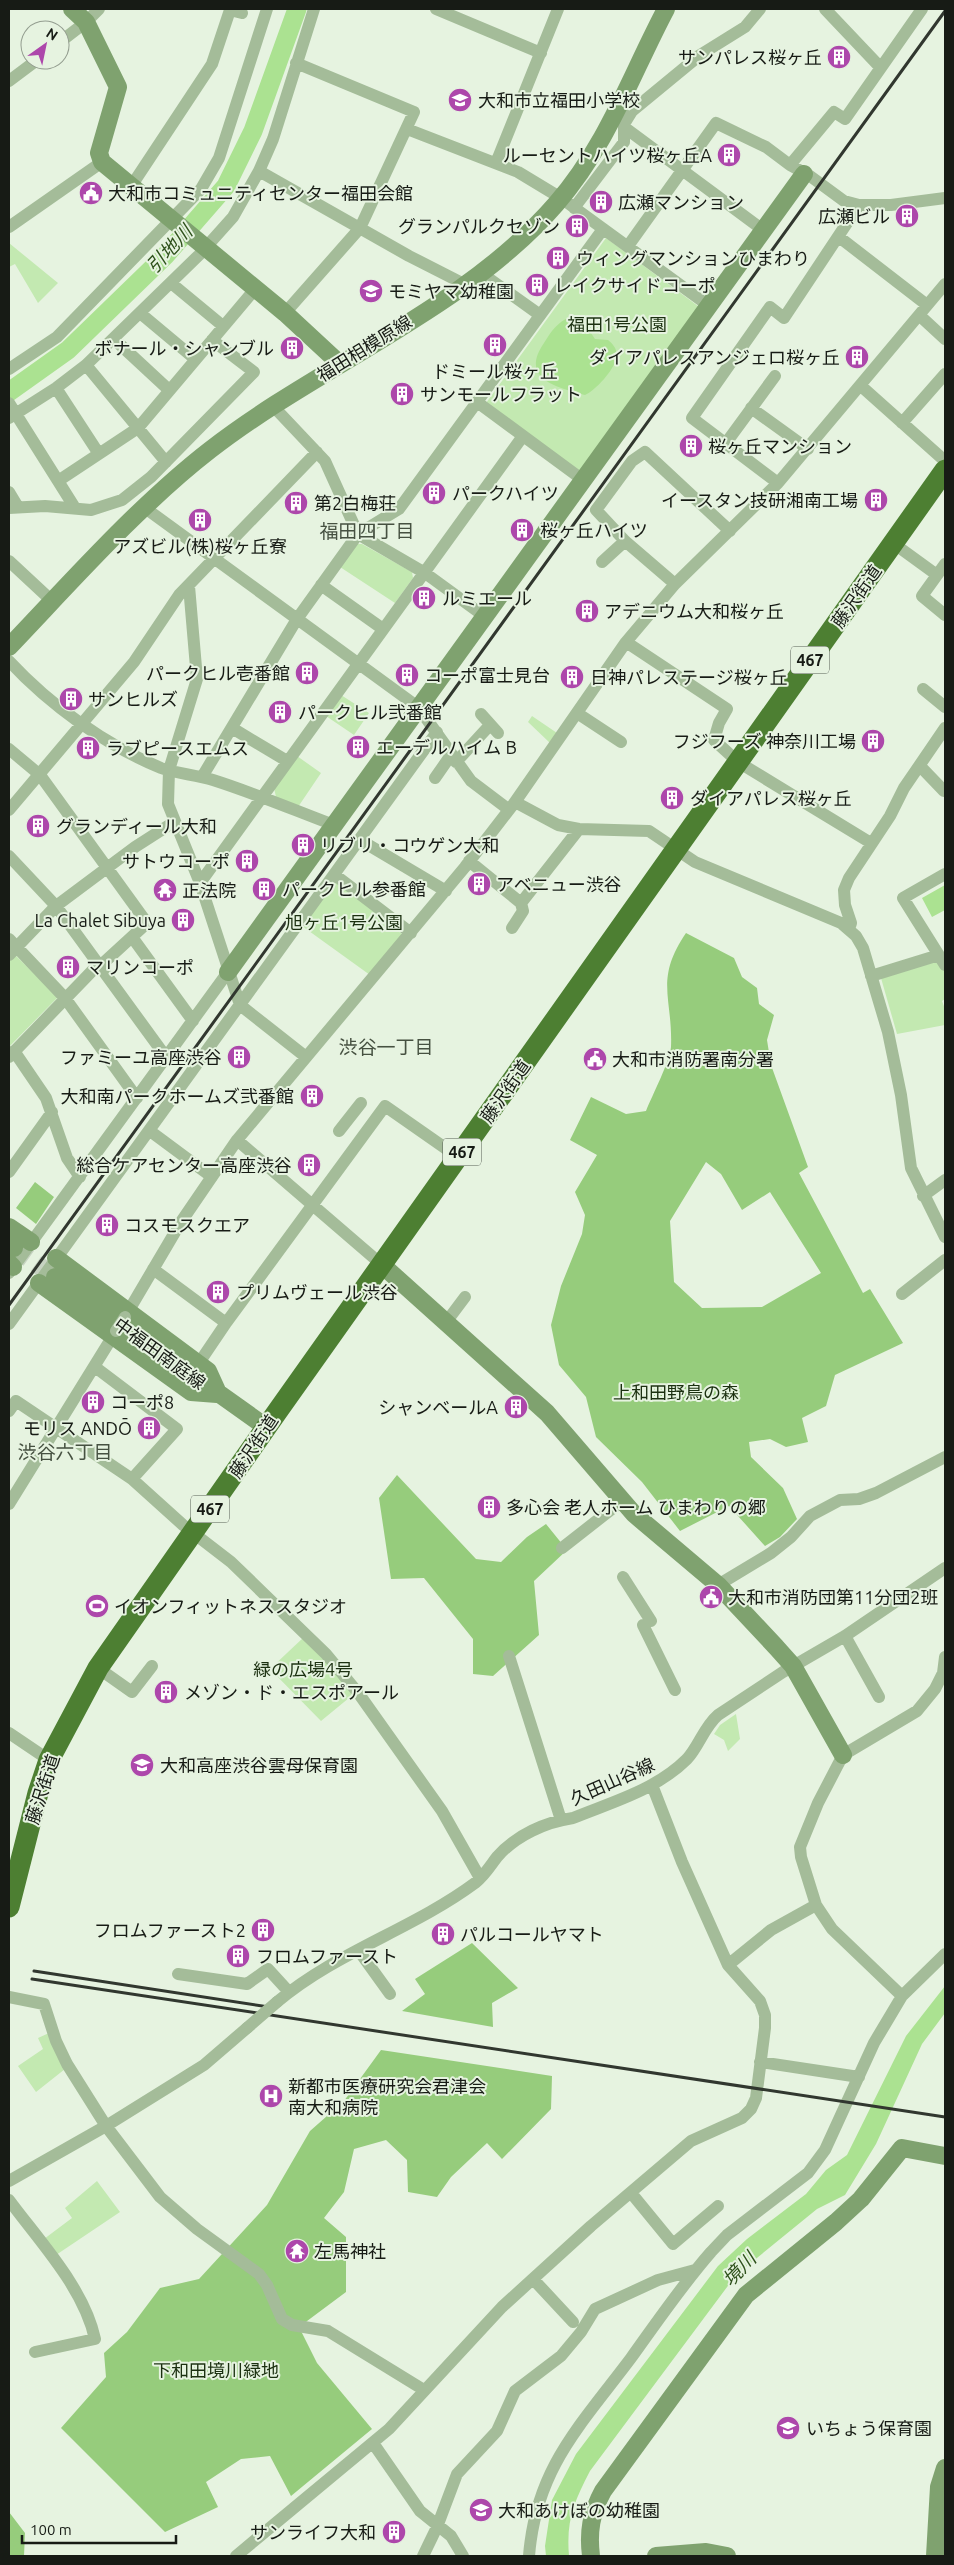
<svg xmlns="http://www.w3.org/2000/svg" width="954" height="2565" font-family="Ubuntu,'Noto Sans JP',sans-serif">
<style>
.green{fill:#c3e9b1}
.forest{fill:#96cc7c;fill-rule:evenodd}
.water{fill:#abe291}
.lines{fill:none;stroke-linecap:round;stroke-linejoin:round}
.river{stroke:#abe291;stroke-width:19}
.secondary-tunnel{stroke:#c7d3c2;stroke-width:18;stroke-dasharray:18 9;stroke-linecap:butt}
.street{stroke:#a4bc99;stroke-width:12}
.secondary{stroke:#7fa26f;stroke-width:18}
.highway{stroke:#4d7f32;stroke-width:21}
.rail{stroke:#31372f;stroke-width:3}
.street-bridge{stroke:#a4bc99;stroke-width:12}
.labels{text-anchor:middle;dominant-baseline:central;stroke-width:4;stroke-linejoin:round;paint-order:stroke}
.shield{fill:#e6f3e0;stroke:#555c52;stroke-width:1}
.shield-label{font-size:16px;font-weight:bold;fill:#171b15}
.poi-label{font-size:18px;fill:#171b15;stroke:#e6f3e0;text-anchor:start}
.park-label{font-size:18px;fill:#1b3010;stroke:#e6f3e0}
.street-label{font-size:18px;fill:#171b15;stroke:#e6f3e0}
.water-label{font-size:19px;font-style:italic;fill:#2e511b;stroke:#e6f3e0}
.neighbourhood-label{font-size:19px;fill:#465141;stroke:#e6f3e0}
</style>
<rect width="100%" height="100%" fill="#e6f3e0"/>
<path class="green" d="M 606,238 L 702,309 L 580,475 L 486,403 Z
M 9,243 L 58,283 L 38,303 L 15,264 L 9,267 Z
M 356,544 L 362,544 L 412,572 L 413,578 L 395,603 L 340,567 Z
M 341,695 L 369,713 L 354,735 L 326,716 Z
M 532,716 L 557,733 L 550,743 L 528,722 Z
M 297,756 L 321,773 L 298,807 L 276,797 L 274,788 Z
M 339,882 L 403,935 L 370,975 L 302,926 L 334,883 Z
M 14,954 L 58,997 L 9,1047 L 9,960 Z
M 941,960 L 945,967 L 945,999 L 942,1001 L 945,1009 L 945,1025 L 897,1034 L 881,978 Z
M 304,1637 L 355,1693 L 321,1721 L 270,1669 Z
M 736,1714 L 740,1739 L 728,1751 L 724,1740 L 714,1734 L 720,1725 Z
M 49,2033 L 65,2069 L 36,2092 L 18,2066 L 43,2049 L 38,2038 Z
M 97,2181 L 120,2212 L 56,2255 L 44,2239 L 72,2218 L 65,2208 Z"/>
<path class="forest" d="M 686,933 L 734,958 L 742,977 L 757,988 L 759,1004 L 774,1015 L 767,1040 L 771,1065 L 808,1167 L 799,1173 L 863,1293 L 870,1289 L 903,1343 L 835,1375 L 826,1406 L 802,1418 L 808,1442 L 786,1447 L 770,1439 L 749,1442 L 751,1457 L 783,1488 L 797,1519 L 780,1537 L 765,1546 L 729,1506 L 680,1531 L 642,1482 L 596,1437 L 586,1397 L 559,1365 L 551,1325 L 561,1286 L 582,1234 L 585,1215 L 575,1192 L 597,1155 L 570,1140 L 591,1097 L 626,1114 L 646,1111 C 652,1096 670,1061 671,1047 C 673,998 654,980 686,933 ZM 706,1162 L 721,1174 L 742,1210 L 770,1192 L 821,1273 L 762,1307 L 702,1308 L 674,1282 L 670,1221 Z
M 35,1182 L 54,1197 L 36,1224 L 16,1208 Z
M 397,1475 L 476,1559 L 501,1562 L 527,1537 L 546,1524 L 567,1550 L 534,1581 L 539,1635 L 493,1676 L 473,1674 L 473,1639 L 424,1578 L 391,1579 L 379,1498 Z
M 472,1943 L 518,1988 L 492,2003 L 493,2027 L 402,2011 L 425,1994 L 415,1979 Z
M 381,2050 L 552,2076 L 551,2109 L 502,2159 L 487,2143 L 451,2177 L 437,2197 L 408,2192 L 407,2160 L 386,2140 L 354,2149 L 344,2192 L 324,2218 L 346,2237 L 346,2292 L 299,2327 L 317,2363 L 372,2429 L 291,2496 L 270,2456 L 241,2459 L 206,2482 L 218,2507 L 165,2532 L 61,2428 L 106,2377 L 104,2353 L 127,2332 L 160,2288 L 199,2279 L 267,2205 L 310,2131 L 344,2101 Z
M 9,2512 L 25,2533 L 24,2556 L 9,2556 Z"/>
<path class="water" d="M 571,316 L 582,320 L 595,339 L 608,340 C 614,345 618,350 616,358 C 615,369 595,391 585,395 C 557,387 519,379 544,343 C 552,330 557,323 571,316 Z
M 945,885 L 945,910 L 932,917 L 922,898 Z
M 945,1986 L 945,2013 L 922,2044 L 876,2144 L 845,2195 L 817,2209 L 736,2275 L 590,2471 C 574,2502 566,2520 569,2556 L 546,2556 L 545,2546 L 552,2500 L 576,2454 L 718,2266 L 747,2239 L 806,2194 L 826,2170 L 847,2155 L 906,2036 Z"/>
<g class="lines">
<path class="river" d="M 9,392 L 68,350 L 165,256 L 226,186 L 253,131 L 297,9"/>
<path class="secondary-tunnel" d="M 14,1248 L 55,1277"/>
<path class="street" d="M 436,9 L 541,53
M 825,9 L 880,67
M 922,9 L 845,119 L 834,112 L 790,165 L 810,176 L 844,201 L 859,205 L 891,205 L 945,198
M 60,42 L 86,22 L 99,9
M 9,81 L 37,60
M 624,127 L 763,230
M 407,129 L 518,172 L 561,198 L 709,306
M 496,163 L 558,9
M 259,171 L 409,256 L 466,285
M 132,185 L 212,64 L 230,10 L 242,13
M 574,208 L 624,142 L 624,124 L 632,111 L 700,55 L 745,27 L 760,9
M 9,227 L 102,162
M 839,237 L 927,305
M 628,246 L 716,123 L 766,147 L 790,165
M 481,273 L 540,315
M 171,283 L 223,326
M 140,313 L 195,359
M 285,313 L 360,228 L 414,112 L 296,63
M 919,315 L 945,339
M 114,339 L 169,390
M 86,365 L 166,462
M 9,369 L 57,337 L 201,189 L 219,158 L 267,9
M 861,386 L 945,461
M 56,388 L 99,454
M 477,402 L 583,480
M 9,403 L 75,508
M 273,406 L 325,461 L 358,534 L 425,573 L 484,616
M 751,408 L 808,449
M 9,418 L 56,388 L 86,365 L 199,255 L 233,217 L 259,171 L 273,139 L 314,9
M 902,423 L 945,374
M 726,443 L 775,376
M 58,481 L 138,428 L 255,289
M 778,483 L 692,418 L 770,307 L 784,318 L 859,205
M 9,492 L 18,507
M 9,508 L 45,506 L 91,510 L 122,500 L 151,477 L 254,372 L 212,340
M 145,508 L 418,707 L 471,781 L 508,809
M 893,543 L 937,575
M 9,561 L 52,601
M 602,562 L 625,541
M 945,564 L 922,596 L 945,615
M 675,584 L 625,541 L 596,510 L 632,461 L 645,452 L 730,531
M 321,585 L 383,629
M 189,586 L 197,679 L 169,770 L 168,804 L 200,883 L 240,1005 L 306,1057
M 626,642 L 727,709 L 719,723 L 714,740 L 738,762 L 871,843
M 9,661 C 50,705 105,745 161,768 C 174,773 197,775 213,780 C 254,793 294,810 334,825
M 923,689 L 945,707
M 577,713 L 621,742
M 481,714 L 498,733
M 232,728 L 287,761
M 9,749 L 40,775 L 147,923 L 99,967 L 93,970 L 9,1057
M 456,762 L 490,725
M 920,766 L 944,791
M 202,777 L 297,619 L 358,534 L 399,509 L 603,229
M 435,778 L 451,755
M 515,802 L 558,825 L 579,829 L 649,831 L 695,862 L 841,923 L 856,936 L 863,948 L 888,1032 L 901,1095 L 911,1168 L 945,1237
M 9,810 L 134,662 L 179,595 L 317,452
M 360,840 L 446,891
M 9,856 L 56,906 L 166,1057
M 469,861 L 521,903 L 579,829
M 945,874 L 903,898 L 945,965
M 335,875 L 411,933
M 200,883 L 523,436
M 512,928 L 523,911 L 521,903
M 849,929 L 851,923 L 845,905 L 844,890 L 849,878 L 890,816 L 904,788 L 945,728
M 132,937 L 193,1021
M 9,939 L 65,998 L 137,1098
M 9,955 L 56,906 L 135,847 L 174,822
M 871,976 L 939,955
M 14,1051 L 46,1098 L 67,1158 L 80,1177
M 150,1131 L 212,1177
M 339,1131 L 361,1103
M 237,1140 L 381,1264
M 9,1172 L 52,1112
M 923,1196 L 945,1180
M 153,1269 L 226,1323 L 385,1106 L 458,1157
M 9,1273 L 228,972
M 902,1294 L 945,1260
M 125,1317 L 181,1222 L 237,1140 L 465,867 L 515,802 L 626,642 L 675,584 L 778,483 L 945,284
M 447,1321 L 465,1297
M 9,1324 L 437,732
M 201,1360 L 226,1323
M 95,1367 L 177,1429 L 132,1479
M 9,1411 L 16,1401 L 132,1479 L 183,1525 L 231,1562 L 326,1654 L 359,1694 L 442,1811 L 480,1878
M 9,1504 L 116,1331
M 562,1548 L 622,1501
M 623,1577 L 651,1621
M 718,1585 L 771,1553 L 791,1537 L 810,1516 L 840,1500 L 859,1499 L 876,1493 L 945,1457
M 643,1625 L 675,1690
M 845,1636 L 879,1697
M 509,1656 L 561,1820
M 945,1657 L 943,1673 L 935,1689 L 917,1711 L 843,1755 L 818,1803 L 800,1847 L 801,1857 L 816,1905 L 832,1929 L 902,1996 L 945,1954
M 98,1668 L 132,1692 L 152,1666
M 9,1733 L 49,1760
M 359,1951 L 390,1994
M 728,1965 L 771,1930 L 816,1905
M 178,1974 L 247,1984 L 268,1969 L 289,1992
M 9,1997 L 44,2004 L 56,2041 L 67,2064 L 106,2126 L 160,2197 L 197,2229 L 259,2274 L 267,2285 L 282,2319 L 292,2325 L 328,2331 L 424,2390
M 277,2002 C 336,1952 413,1929 475,1883 C 485,1875 490,1866 497,1857 C 516,1835 546,1822 573,1818 C 612,1802 656,1790 687,1759 C 699,1746 704,1727 718,1715 L 783,1672 L 845,1636 L 945,1568
M 760,2062 L 859,2077
M 9,2181 L 106,2126 L 204,2065 L 247,2028
M 632,2194 L 673,2244 L 718,2206
M 9,2200 C 40,2242 84,2288 95,2339 L 35,2352
M 533,2279 L 573,2322
M 373,2443 L 420,2511 L 451,2536 L 463,2556
M 236,2556 L 389,2429 L 502,2307 L 591,2226 L 691,2141 L 742,2118 L 751,2109 L 756,2098 L 765,2028 L 765,2015 L 760,2001 L 728,1965 L 682,1862 L 652,1785
M 423,2556 L 437,2527 L 457,2474 L 497,2431 L 515,2391 L 561,2356 L 581,2332 L 595,2309 L 658,2280 L 695,2270
M 529,2556 C 536,2468 580,2426 631,2358 C 657,2322 682,2285 711,2252 L 727,2235 L 808,2173 L 825,2150 L 874,2043 L 902,1996"/>
<path class="secondary" d="M 72,9 L 86,22 L 118,87 L 99,153 L 102,162 L 285,313 L 339,363
M 9,647 C 71,582 139,505 210,450 C 319,365 465,309 556,204 C 608,144 630,77 666,9
M 228,972 L 804,174
M 9,1227 L 31,1242
M 9,1244 L 14,1248
M 56,1258 L 208,1371 L 218,1393
M 9,1263 L 13,1267
M 381,1264 L 547,1413 L 634,1514 L 718,1585 L 776,1647 L 793,1666 L 843,1755
M 55,1277 L 266,1427
M 39,1283 L 191,1392 L 217,1394
M 591,2556 C 588,2532 591,2513 603,2491 L 746,2295 L 836,2222 L 861,2199 L 902,2148 L 945,2156
M 656,2556 L 706,2552 L 727,2556
M 935,2556 L 939,2487 L 945,2468"/>
<path class="highway" d="M 9,1907 L 38,1793 L 49,1760 L 98,1668 L 277,1412 L 945,470"/>
<path class="rail" d="M 9,1305 L 945,11
M 34,1971 L 269,2007
M 32,1979 L 945,2117"/>
<path class="street-bridge" d="M 116,1331 L 125,1317
M 247,2028 L 277,2002"/>
</g>
<defs>
<g id="building-disc" transform="scale(1.25)"><circle r="9.5" fill="#ad47ab" stroke="#e6f3e0"/><path d="M-4-6H4V6H1V3H-1V6H-4ZM-2.5-4.3h1.7v1.8h-1.7ZM.8-4.3h1.7v1.8H.8ZM-2.5-1h1.7V.8h-1.7ZM.8-1h1.7V.8H.8Z" fill="#fff"/></g>
<g id="school-disc" transform="scale(1.25)"><circle r="9.5" fill="#ad47ab" stroke="#e6f3e0"/><path d="M0-5L7-2L0 1L-7-2ZM-4 1L0 2.5L4 1V4Q0 6-4 4Z" fill="#fff"/></g>
<g id="civic-disc" transform="scale(1.25)"><circle r="9.5" fill="#ad47ab" stroke="#e6f3e0"/><path d="M-.6-6.5H3V-4.5H.6V-3L4-1V1h2V6H-6V1h2V-1L-.6-3ZM-1.2 2.5V6h2.4V2.5Z" fill="#fff"/></g>
<g id="temple-disc" transform="scale(1.25)"><circle r="9.5" fill="#ad47ab" stroke="#e6f3e0"/><path d="M0-6L5-2H3V0L6.5 2.5H4V6H1.5V3h-3V6H-4V2.5H-6.5L-3 0V-2H-5Z" fill="#fff"/></g>
<g id="stadium-disc" transform="scale(1.25)"><circle r="9.5" fill="#ad47ab" stroke="#e6f3e0"/><path d="M0-5a6.5 5 0 1 0 0 10a6.5 5 0 1 0 0-10ZM-3.5-1.8h7v3.6h-7Z" fill="#fff"/></g>
<g id="hospital-disc" transform="scale(1.25)"><circle r="9.5" fill="#ad47ab" stroke="#e6f3e0"/><path d="M-5-5h3v3.5h4V-5h3V5h-3V1.5h-4V5h-3Z" fill="#fff"/></g>
</defs>
<g fill-rule="evenodd">
<use href="#building-disc" x="839" y="57"/>
<use href="#school-disc" x="460" y="100"/>
<use href="#building-disc" x="729" y="155"/>
<use href="#civic-disc" x="91" y="193"/>
<use href="#building-disc" x="601" y="202"/>
<use href="#building-disc" x="907" y="216"/>
<use href="#building-disc" x="577" y="226"/>
<use href="#building-disc" x="558" y="258"/>
<use href="#building-disc" x="537" y="285"/>
<use href="#school-disc" x="371" y="291"/>
<use href="#building-disc" x="495" y="345"/>
<use href="#building-disc" x="292" y="348"/>
<use href="#building-disc" x="857" y="357"/>
<use href="#building-disc" x="402" y="394"/>
<use href="#building-disc" x="691" y="446"/>
<use href="#building-disc" x="434" y="493"/>
<use href="#building-disc" x="876" y="500"/>
<use href="#building-disc" x="296" y="503"/>
<use href="#building-disc" x="200" y="520"/>
<use href="#building-disc" x="522" y="530"/>
<use href="#building-disc" x="424" y="598"/>
<use href="#building-disc" x="587" y="611"/>
<use href="#building-disc" x="307" y="673"/>
<use href="#building-disc" x="407" y="675"/>
<use href="#building-disc" x="572" y="677"/>
<use href="#building-disc" x="71" y="699"/>
<use href="#building-disc" x="280" y="712"/>
<use href="#building-disc" x="873" y="741"/>
<use href="#building-disc" x="358" y="747"/>
<use href="#building-disc" x="88" y="748"/>
<use href="#building-disc" x="672" y="798"/>
<use href="#building-disc" x="38" y="826"/>
<use href="#building-disc" x="303" y="845"/>
<use href="#building-disc" x="247" y="861"/>
<use href="#building-disc" x="479" y="884"/>
<use href="#building-disc" x="264" y="889"/>
<use href="#temple-disc" x="165" y="890"/>
<use href="#building-disc" x="183" y="920"/>
<use href="#building-disc" x="68" y="967"/>
<use href="#building-disc" x="239" y="1057"/>
<use href="#civic-disc" x="595" y="1059"/>
<use href="#building-disc" x="312" y="1096"/>
<use href="#building-disc" x="309" y="1165"/>
<use href="#building-disc" x="107" y="1225"/>
<use href="#building-disc" x="218" y="1292"/>
<use href="#building-disc" x="93" y="1402"/>
<use href="#building-disc" x="516" y="1407"/>
<use href="#building-disc" x="149" y="1428"/>
<use href="#building-disc" x="489" y="1507"/>
<use href="#civic-disc" x="711" y="1597"/>
<use href="#stadium-disc" x="97" y="1606"/>
<use href="#building-disc" x="166" y="1692"/>
<use href="#school-disc" x="142" y="1765"/>
<use href="#building-disc" x="263" y="1930"/>
<use href="#building-disc" x="443" y="1934"/>
<use href="#building-disc" x="238" y="1956"/>
<use href="#hospital-disc" x="271" y="2096"/>
<use href="#temple-disc" x="297" y="2251"/>
<use href="#school-disc" x="788" y="2428"/>
<use href="#school-disc" x="481" y="2510"/>
<use href="#building-disc" x="394" y="2532"/>
</g>
<g class="labels">
<g class="shield">
<rect x="791" y="646.5" width="38" height="27" rx="4"/>
<rect x="443" y="1138.5" width="38" height="27" rx="4"/>
<rect x="191" y="1495.5" width="38" height="27" rx="4"/>
</g>
<g class="shield-label">
<text x="810" y="660">467</text>
<text x="462" y="1152">467</text>
<text x="210" y="1509">467</text>
</g>
<g class="poi-label">
<text x="822" y="57" text-anchor="end">サンパレス桜ヶ丘</text>
<text x="478" y="100">大和市立福田小学校</text>
<text x="712" y="155" text-anchor="end">ルーセントハイツ桜ヶ丘A</text>
<text x="108" y="193">大和市コミュニティセンター福田会館</text>
<text x="618" y="202">広瀬マンション</text>
<text x="890" y="216" text-anchor="end">広瀬ビル</text>
<text x="560" y="226" text-anchor="end">グランパルクセゾン</text>
<text x="576" y="258">ウィングマンションひまわり</text>
<text x="554" y="285">レイクサイドコーポ</text>
<text x="388" y="291">モミヤマ幼稚園</text>
<text x="274" y="348" text-anchor="end">ボナール・シャンブル</text>
<text x="840" y="357" text-anchor="end">ダイアパレスアンジェロ桜ヶ丘</text>
<text x="495" y="371" text-anchor="middle">ドミール桜ヶ丘</text>
<text x="420" y="394">サンモールフラット</text>
<text x="708" y="446">桜ヶ丘マンション</text>
<text x="452" y="493">パークハイツ</text>
<text x="858" y="500" text-anchor="end">イースタン技研湘南工場</text>
<text x="314" y="503">第2白梅荘</text>
<text x="540" y="530">桜ヶ丘ハイツ</text>
<text x="200" y="546" text-anchor="middle">アズビル(株)桜ヶ丘寮</text>
<text x="442" y="598">ルミエール</text>
<text x="604" y="611">アデニウム大和桜ヶ丘</text>
<text x="290" y="673" text-anchor="end">パークヒル壱番館</text>
<text x="424" y="675">コーポ富士見台</text>
<text x="590" y="677">日神パレステージ桜ヶ丘</text>
<text x="88" y="699">サンヒルズ</text>
<text x="298" y="712">パークヒル弐番館</text>
<text x="856" y="741" text-anchor="end">フジフーズ 神奈川工場</text>
<text x="376" y="747">エーデルハイム B</text>
<text x="106" y="748">ラブピースエムス</text>
<text x="690" y="798">ダイアパレス桜ヶ丘</text>
<text x="56" y="826">グランディール大和</text>
<text x="320" y="845">リブリ・コウゲン大和</text>
<text x="230" y="861" text-anchor="end">サトウコーポ</text>
<text x="496" y="884">アベニュー渋谷</text>
<text x="282" y="889">パークヒル参番館</text>
<text x="182" y="890">正法院</text>
<text x="166" y="920" text-anchor="end">La Chalet Sibuya</text>
<text x="86" y="967">マリンコーポ</text>
<text x="222" y="1057" text-anchor="end">ファミーユ高座渋谷</text>
<text x="612" y="1059">大和市消防署南分署</text>
<text x="294" y="1096" text-anchor="end">大和南パークホームズ弐番館</text>
<text x="292" y="1165" text-anchor="end">総合ケアセンター高座渋谷</text>
<text x="124" y="1225">コスモスクエア</text>
<text x="236" y="1292">プリムヴェール渋谷</text>
<text x="110" y="1402">コーポ8</text>
<text x="498" y="1407" text-anchor="end">シャンベールA</text>
<text x="132" y="1428" text-anchor="end">モリス ANDŌ</text>
<text x="506" y="1507">多心会 老人ホーム ひまわりの郷</text>
<text x="728" y="1597">大和市消防団第11分団2班</text>
<text x="114" y="1606">イオンフィットネススタジオ</text>
<text x="184" y="1692">メゾン・ド・エスポアール</text>
<text x="160" y="1765">大和高座渋谷雲母保育園</text>
<text x="246" y="1930" text-anchor="end">フロムファースト2</text>
<text x="460" y="1934">パルコールヤマト</text>
<text x="256" y="1956">フロムファースト</text>
<text x="288" y="2086">新都市医療研究会君津会<tspan x="288" dy="21">南大和病院</tspan></text>
<text x="314" y="2251">左馬神社</text>
<text x="806" y="2428">いちょう保育園</text>
<text x="498" y="2510">大和あけぼの幼稚園</text>
<text x="376" y="2532" text-anchor="end">サンライフ大和</text>
</g>
<g class="park-label">
<text x="617" y="324">福田1号公園</text>
<text x="344" y="922">旭ヶ丘1号公園</text>
<text x="676" y="1392">上和田野鳥の森</text>
<text x="303" y="1669">緑の広場4号</text>
<text x="216" y="2370">下和田境川緑地</text>
</g>
<g class="street-label">
<text transform="translate(364 348) rotate(-32)">福田相模原線</text>
<text transform="translate(856 596) rotate(-55)">藤沢街道</text>
<text transform="translate(505 1091) rotate(-55)">藤沢街道</text>
<text transform="translate(160 1353) rotate(36)">中福田南庭線</text>
<text transform="translate(253 1446) rotate(-56)">藤沢街道</text>
<text transform="translate(612 1781) rotate(-24)">久田山谷線</text>
<text transform="translate(42 1789) rotate(-72)">藤沢街道</text>
</g>
<g class="water-label">
<text transform="translate(169 249) rotate(-47)">引地川</text>
<text transform="translate(739 2269) rotate(-46)">境川</text>
</g>
<g class="neighbourhood-label">
<text x="367" y="531">福田四丁目</text>
<text x="386" y="1047">渋谷一丁目</text>
<text x="65" y="1452">渋谷六丁目</text>
</g>
</g>
<rect width="954" height="2565" fill="none" stroke="#171b15" stroke-width="20"/>
<g transform="translate(45 45) rotate(33)"><circle r="24" fill="#e6f3e0" stroke="#939d8f"/>
<path d="M0-4L9 19L0 12L-9 19Z" fill="#ad47ab"/>
<text y="-8" font-size="14" font-weight="bold" text-anchor="middle" fill="#171b15">N</text>
</g>
<path d="M22 2535v8h154v-8" fill="none" stroke="#171b15" stroke-width="2.5"/>
<text x="30" y="2535" font-size="15" fill="#171b15" stroke="#e6f3e0" stroke-width="4" paint-order="stroke">100 m</text>
</svg>
